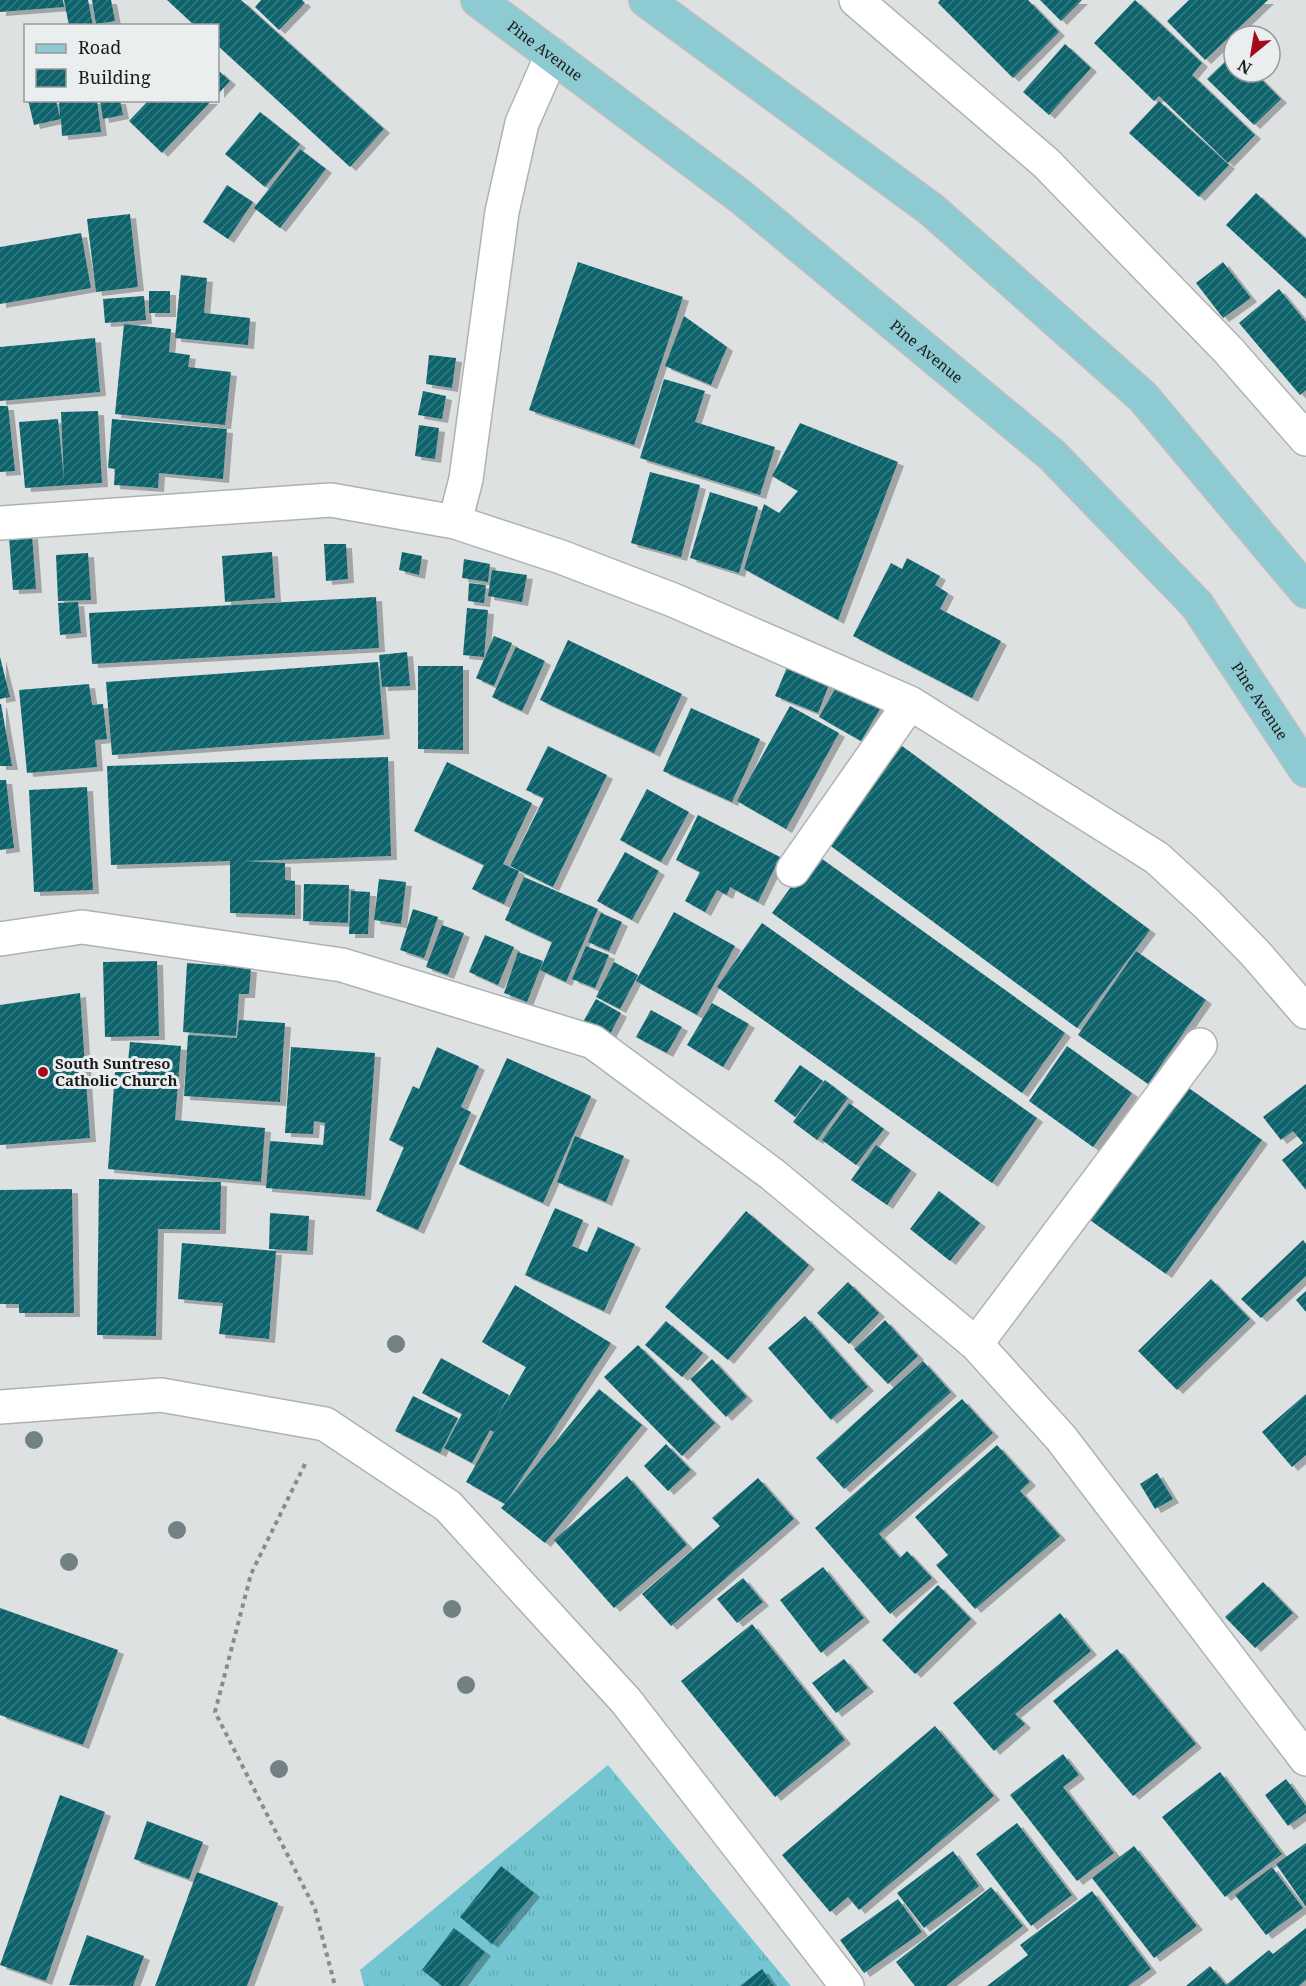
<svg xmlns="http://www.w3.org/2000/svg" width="1306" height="1986" font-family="'Noto Serif',serif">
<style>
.grass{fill:url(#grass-tufts)}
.building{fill:url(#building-hatch);filter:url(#shadow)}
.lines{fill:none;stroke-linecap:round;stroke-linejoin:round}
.street-casing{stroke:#afb2b3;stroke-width:36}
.primary-casing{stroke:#bfbfbf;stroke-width:36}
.path{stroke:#898c8c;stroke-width:4;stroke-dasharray:4.5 4.5;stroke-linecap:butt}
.street{stroke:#fff;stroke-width:33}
.primary{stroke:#8ecad1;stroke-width:33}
.tree{fill:#728183}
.poi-dot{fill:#a40a17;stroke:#eaeeef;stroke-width:2}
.labels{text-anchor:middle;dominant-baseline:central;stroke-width:6;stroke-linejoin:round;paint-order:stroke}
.street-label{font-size:15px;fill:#1a1b1b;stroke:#eaeeef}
.poi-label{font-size:15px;font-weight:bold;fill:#1a1b1b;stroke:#eaeeef;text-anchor:start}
</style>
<defs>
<pattern id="grass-tufts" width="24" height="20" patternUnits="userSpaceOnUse" patternTransform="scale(1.5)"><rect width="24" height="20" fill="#73c6d1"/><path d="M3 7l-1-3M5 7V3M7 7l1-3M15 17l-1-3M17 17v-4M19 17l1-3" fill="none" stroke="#63aab3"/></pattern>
<pattern id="building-hatch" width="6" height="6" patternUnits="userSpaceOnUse" patternTransform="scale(1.5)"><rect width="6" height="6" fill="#10636c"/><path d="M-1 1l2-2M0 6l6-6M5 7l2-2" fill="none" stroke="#3a7980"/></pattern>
<filter id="shadow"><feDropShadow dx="6" dy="4" stdDeviation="0" flood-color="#0004"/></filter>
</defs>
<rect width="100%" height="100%" fill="#dde1e2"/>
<path class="grass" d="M 608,1765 L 791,1986 L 364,1986 L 360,1970 Z"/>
<path class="building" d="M 0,0 L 63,0 L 64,7 L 0,12 Z
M 64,0 L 88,0 L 93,26 L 69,26 Z
M 92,0 L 111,0 L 115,21 L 96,24 Z
M 167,0 L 241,0 L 384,129 L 350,167 L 218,46 L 218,26 L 195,26 Z
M 261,0 L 302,0 L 305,3 L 279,30 L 255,7 Z
M 940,0 L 1028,0 L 1059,32 L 1013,78 L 938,3 Z
M 1040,0 L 1082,0 L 1061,21 Z
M 1135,0 L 1202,63 L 1192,75 L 1255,135 L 1228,163 L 1159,96 L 1154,101 L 1094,43 Z
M 1189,0 L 1268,0 L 1205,60 L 1167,21 Z
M 1065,44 L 1091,68 L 1049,115 L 1023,92 Z
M 1234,53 L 1234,72 L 1254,72 L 1281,99 L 1254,125 L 1207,79 Z
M 218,70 L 230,81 L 218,94 Z
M 28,100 L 56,100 L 60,118 L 59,100 L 97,100 L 101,132 L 62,136 L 61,119 L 34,125 Z
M 100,100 L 120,100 L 123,115 L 103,119 Z
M 149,100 L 212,100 L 162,153 L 129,121 Z
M 1159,101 L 1229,165 L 1199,197 L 1129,133 Z
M 260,112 L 300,144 L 265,187 L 225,154 Z
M 300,149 L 326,169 L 280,228 L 254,208 Z
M 227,185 L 253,202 L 228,239 L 203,222 Z
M 1256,193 L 1306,239 L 1306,299 L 1226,225 Z
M 130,214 L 138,287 L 96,292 L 87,219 Z
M 81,233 L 91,288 L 0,304 L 0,247 Z
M 578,262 L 683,297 L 634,445 L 529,410 Z
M 1223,262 L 1251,298 L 1223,318 L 1196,283 Z
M 181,275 L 207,278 L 204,313 L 250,318 L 248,345 L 175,338 Z
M 1279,289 L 1306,322 L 1306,390 L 1300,395 L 1239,323 Z
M 149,291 L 170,291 L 170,313 L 149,313 Z
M 144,296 L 146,320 L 105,323 L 103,299 Z
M 684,316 L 727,347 L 711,385 L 665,366 Z
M 124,324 L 171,329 L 169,352 L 190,355 L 188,367 L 231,372 L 225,425 L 115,414 Z
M 95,338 L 100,392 L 0,401 L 0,347 Z
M 429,355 L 456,358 L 452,388 L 426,384 Z
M 664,379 L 705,391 L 695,422 L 775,447 L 760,495 L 640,458 Z
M 423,391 L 446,396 L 442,419 L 418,415 Z
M 0,406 L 8,406 L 15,471 L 0,472 Z
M 98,411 L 102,483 L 25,488 L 19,422 L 58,419 L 64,480 L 61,412 Z
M 112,419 L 227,429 L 223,479 L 159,473 L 158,488 L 114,485 L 115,469 L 108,468 Z
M 800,423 L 898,462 L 838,620 L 744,569 L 764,504 L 779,513 L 798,491 L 772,476 Z
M 419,425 L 439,428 L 435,459 L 415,456 Z
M 650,472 L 700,485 L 681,557 L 631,543 Z
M 710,492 L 758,507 L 739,573 L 690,558 Z
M 32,535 L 36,589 L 13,590 L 9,537 Z
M 324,544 L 346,544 L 348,579 L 326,581 Z
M 272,552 L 275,598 L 225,602 L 222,556 Z
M 402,552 L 422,556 L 419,575 L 399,570 Z
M 88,553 L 91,600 L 58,601 L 56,555 Z
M 907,558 L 940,576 L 935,585 L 948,593 L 940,609 L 1001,641 L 972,698 L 853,636 L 891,563 L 902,569 Z
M 464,559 L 490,564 L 488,582 L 462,578 Z
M 492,570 L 527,575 L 522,602 L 488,596 Z
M 469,583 L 486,585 L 484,603 L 468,601 Z
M 376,597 L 379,648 L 92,664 L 89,613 Z
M 78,602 L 81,633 L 60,635 L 58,603 Z
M 467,608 L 488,610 L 484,657 L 463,655 Z
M 494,636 L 512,643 L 494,686 L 476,678 Z
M 568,640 L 682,694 L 654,753 L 540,700 Z
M 516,647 L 545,661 L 522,711 L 492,697 Z
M 407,652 L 410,686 L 382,687 L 379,655 Z
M 0,657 L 10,697 L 0,699 Z
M 378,662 L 384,735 L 112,755 L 106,682 Z
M 788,665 L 830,682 L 818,713 L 775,696 Z
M 418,666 L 463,666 L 463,750 L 418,749 Z
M 89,684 L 92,705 L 103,704 L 107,739 L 95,740 L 97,767 L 27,773 L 19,690 Z
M 838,684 L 880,709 L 861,741 L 819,717 Z
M 0,704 L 1,704 L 12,766 L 0,766 Z
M 790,706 L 839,733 L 786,829 L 737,801 Z
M 691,708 L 760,739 L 732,802 L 663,771 Z
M 548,746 L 607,775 L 553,887 L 510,866 L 544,798 L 526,790 Z
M 902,746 L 1150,930 L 1077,1028 L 828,844 Z
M 388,757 L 391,856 L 244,861 L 285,863 L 285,880 L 295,881 L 295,915 L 230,913 L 230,861 L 111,865 L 107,766 Z
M 447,762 L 532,803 L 503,864 L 519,871 L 504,904 L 472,889 L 484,865 L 414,831 Z
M 0,780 L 6,780 L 14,848 L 0,850 Z
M 87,787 L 93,890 L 34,892 L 29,790 Z
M 647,789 L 689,812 L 661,862 L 620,840 Z
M 698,815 L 780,857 L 758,902 L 730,887 L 727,895 L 717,890 L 705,912 L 685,901 L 700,872 L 676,860 Z
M 625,852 L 659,871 L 632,920 L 597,901 Z
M 815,854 L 1065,1033 L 1022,1093 L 772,913 Z
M 524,877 L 598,909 L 566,982 L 540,970 L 552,942 L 505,920 Z
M 379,879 L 406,882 L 401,924 L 374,920 Z
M 304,884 L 349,885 L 348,923 L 303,921 Z
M 351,891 L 370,892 L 368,934 L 349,934 Z
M 413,909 L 438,917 L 424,958 L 400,950 Z
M 674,912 L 735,946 L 697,1015 L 636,981 Z
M 601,913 L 622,922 L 609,951 L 588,942 Z
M 762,923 L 1037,1118 L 992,1183 L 717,987 Z
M 442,925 L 464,933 L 448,975 L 426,967 Z
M 485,935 L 514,947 L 498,985 L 469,972 Z
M 586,946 L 609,955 L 595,988 L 572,979 Z
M 1136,951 L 1206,1000 L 1148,1084 L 1078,1035 Z
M 518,952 L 543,961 L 527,1002 L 504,993 Z
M 157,961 L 159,1036 L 105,1037 L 103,962 Z
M 614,962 L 638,975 L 620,1009 L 596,997 Z
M 187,963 L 251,968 L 249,994 L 239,994 L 236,1036 L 183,1032 Z
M 80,993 L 90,1138 L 0,1145 L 0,1005 Z
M 596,999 L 621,1013 L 609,1036 L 583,1022 Z
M 712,1003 L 749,1024 L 723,1067 L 687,1045 Z
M 651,1010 L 682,1027 L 667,1053 L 636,1037 Z
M 239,1020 L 285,1023 L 280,1102 L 184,1096 L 188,1035 L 237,1038 Z
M 130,1042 L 181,1046 L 175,1120 L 265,1128 L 261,1182 L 108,1169 L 115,1072 L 127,1072 Z
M 1067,1046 L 1132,1093 L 1093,1147 L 1029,1101 Z
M 291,1047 L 375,1053 L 365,1196 L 266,1188 L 270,1141 L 323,1145 L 325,1123 L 314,1121 L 313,1134 L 285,1133 Z
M 437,1047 L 479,1066 L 461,1107 L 471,1112 L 418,1230 L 376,1211 L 404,1147 L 389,1140 L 413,1086 L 419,1089 Z
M 507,1058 L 591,1096 L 543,1203 L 459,1164 Z
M 800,1065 L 823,1081 L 795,1117 L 774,1101 Z
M 825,1080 L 848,1098 L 817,1140 L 793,1122 Z
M 1183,1084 L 1262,1140 L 1166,1274 L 1087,1218 Z
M 1306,1084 L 1306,1190 L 1282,1160 L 1303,1143 L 1293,1131 L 1281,1140 L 1263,1117 Z
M 849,1103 L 884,1129 L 856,1165 L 822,1140 Z
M 575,1136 L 624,1156 L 606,1202 L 557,1182 Z
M 876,1145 L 911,1170 L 887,1205 L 851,1180 Z
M 99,1179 L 221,1182 L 220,1230 L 158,1229 L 156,1336 L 97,1335 Z
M 72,1189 L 74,1313 L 19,1313 L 19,1304 L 0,1304 L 0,1190 Z
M 939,1191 L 980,1223 L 950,1261 L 910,1229 Z
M 555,1208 L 583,1220 L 572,1246 L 587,1252 L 598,1227 L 635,1244 L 604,1311 L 525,1275 Z
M 746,1211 L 809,1265 L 728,1360 L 665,1307 Z
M 270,1213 L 309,1216 L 307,1251 L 269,1249 Z
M 1303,1240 L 1306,1244 L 1306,1276 L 1261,1318 L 1241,1299 Z
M 182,1243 L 276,1251 L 269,1339 L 219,1334 L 223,1303 L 178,1299 Z
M 1211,1279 L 1250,1319 L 1177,1390 L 1138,1351 Z
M 848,1282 L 879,1313 L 849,1344 L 817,1313 Z
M 515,1285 L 611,1343 L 506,1502 L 599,1389 L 642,1425 L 545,1543 L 501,1508 L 505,1504 L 466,1482 L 494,1432 L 490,1430 L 472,1463 L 444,1448 L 462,1414 L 422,1393 L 441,1358 L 509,1395 L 495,1421 L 526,1367 L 482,1342 Z
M 1306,1291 L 1306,1312 L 1296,1300 Z
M 805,1316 L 868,1387 L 831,1420 L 768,1348 Z
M 885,1320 L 918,1356 L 888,1384 L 854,1349 Z
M 666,1321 L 703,1353 L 682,1377 L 645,1345 Z
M 638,1345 L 715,1423 L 682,1456 L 604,1377 Z
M 712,1359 L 747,1397 L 726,1417 L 690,1379 Z
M 923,1361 L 951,1392 L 844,1489 L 816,1458 Z
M 1306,1394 L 1306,1455 L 1292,1467 L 1262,1432 Z
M 413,1396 L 458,1418 L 440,1453 L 395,1431 Z
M 962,1399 L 993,1433 L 879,1534 L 900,1558 L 907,1551 L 932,1578 L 890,1614 L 815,1528 Z
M 666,1444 L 691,1470 L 668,1491 L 644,1466 Z
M 997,1445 L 1030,1482 L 1020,1491 L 1060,1536 L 975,1609 L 936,1565 L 948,1555 L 915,1517 Z
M 1157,1473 L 1173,1499 L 1155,1509 L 1140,1484 Z
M 627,1476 L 687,1545 L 614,1608 L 554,1540 Z
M 758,1478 L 794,1519 L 671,1626 L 642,1594 L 720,1526 L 712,1518 Z
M 823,1567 L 864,1618 L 821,1653 L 780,1600 Z
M 743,1578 L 763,1602 L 737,1623 L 717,1599 Z
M 1263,1582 L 1293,1613 L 1255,1648 L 1225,1617 Z
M 938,1585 L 971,1619 L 915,1674 L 882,1640 Z
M 0,1608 L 118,1650 L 83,1745 L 0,1715 Z
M 1060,1613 L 1091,1651 L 1015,1714 L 1025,1724 L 994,1751 L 953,1703 Z
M 752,1624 L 845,1740 L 775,1797 L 681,1681 Z
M 1117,1649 L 1196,1744 L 1133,1796 L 1053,1701 Z
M 844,1659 L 868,1688 L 836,1713 L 812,1683 Z
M 935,1726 L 994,1796 L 859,1910 L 848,1897 L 830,1912 L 782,1855 Z
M 1063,1754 L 1079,1775 L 1063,1787 L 1114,1853 L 1077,1881 L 1010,1795 Z
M 1220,1772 L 1282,1854 L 1225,1897 L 1162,1817 Z
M 1286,1779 L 1306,1806 L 1306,1813 L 1288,1826 L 1265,1795 Z
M 60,1795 L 105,1812 L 46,1981 L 0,1965 Z
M 147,1821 L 203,1842 L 189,1879 L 134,1859 Z
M 1017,1823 L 1072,1895 L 1031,1926 L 976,1854 Z
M 1306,1843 L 1306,1907 L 1276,1864 Z
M 1134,1846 L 1197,1926 L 1154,1958 L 1092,1878 Z
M 953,1851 L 979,1886 L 924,1928 L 897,1893 Z
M 501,1866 L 534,1893 L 492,1944 L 460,1917 Z
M 1272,1867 L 1303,1908 L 1266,1935 L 1235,1895 Z
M 197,1872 L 278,1903 L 247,1986 L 155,1986 Z
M 991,1887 L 1023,1926 L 946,1986 L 915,1986 L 896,1962 Z
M 1092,1891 L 1151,1969 L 1128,1986 L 987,1986 L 1028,1955 L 1020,1945 Z
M 898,1899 L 922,1932 L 864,1973 L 840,1940 Z
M 454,1928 L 485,1952 L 459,1986 L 442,1986 L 422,1970 Z
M 1306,1928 L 1306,1980 L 1299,1986 L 1186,1986 L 1210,1966 L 1226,1985 L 1269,1950 L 1273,1954 Z
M 87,1935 L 144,1956 L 133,1986 L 69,1985 Z
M 762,1969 L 774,1986 L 740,1986 Z"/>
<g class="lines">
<g class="street-casing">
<path id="street" d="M 856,0 L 1046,163 L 1228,350 L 1306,439
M 455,522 L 561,557 L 673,600 L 910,703 L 1157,858 L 1208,905 L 1255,953 L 1306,1012
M 0,523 L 331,500 L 455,522 L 466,479 L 502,212 L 522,123 L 552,55
M 793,870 L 910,703
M 0,939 L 82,927 L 342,965 L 593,1042 L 772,1174 L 976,1344 L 1061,1438 L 1306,1759
M 976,1344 L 1200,1045
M 0,1407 L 161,1395 L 325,1424 L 448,1506 L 626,1701 L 847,1986"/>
</g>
<g class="primary-casing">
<g id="primary">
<path id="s1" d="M 478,0 L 741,197 L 1052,455 L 1197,605 L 1306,770"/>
<path d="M 646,0 L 932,210 L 1143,397 L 1306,591"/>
</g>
</g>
<path class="path" d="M 305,1464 L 251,1574 L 215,1712 L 315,1909 L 335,1986"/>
<use href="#street" class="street"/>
<use href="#primary" class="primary"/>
</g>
<g class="tree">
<circle cx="396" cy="1344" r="9"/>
<circle cx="34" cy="1440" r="9"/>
<circle cx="177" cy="1530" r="9"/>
<circle cx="69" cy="1562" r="9"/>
<circle cx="452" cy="1609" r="9"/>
<circle cx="466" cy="1685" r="9"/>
<circle cx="279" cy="1769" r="9"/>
</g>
<circle class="poi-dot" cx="43" cy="1072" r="6"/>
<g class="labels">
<g class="street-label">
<text stroke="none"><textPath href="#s1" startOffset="84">Pine Avenue</textPath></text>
<text stroke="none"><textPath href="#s1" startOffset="570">Pine Avenue</textPath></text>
<text stroke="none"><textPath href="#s1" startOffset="1056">Pine Avenue</textPath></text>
</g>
<g class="poi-label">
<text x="55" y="1063">South Suntreso<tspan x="55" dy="17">Catholic Church</tspan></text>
</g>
</g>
<rect x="24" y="24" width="195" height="78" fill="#eaeeef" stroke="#979a9a" stroke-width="1.5"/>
<rect x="36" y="44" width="30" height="9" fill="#8ecad1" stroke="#979a9a" stroke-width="1.5"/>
<text x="78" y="54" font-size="18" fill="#1a1b1b">Road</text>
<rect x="36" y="69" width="30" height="18" fill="url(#building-hatch)" stroke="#979a9a" stroke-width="1.5"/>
<text x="78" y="84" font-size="18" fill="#1a1b1b">Building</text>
<g transform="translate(1252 54) rotate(210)"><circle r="28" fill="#eaeeef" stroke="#979a9a" stroke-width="1.5"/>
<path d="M0-4.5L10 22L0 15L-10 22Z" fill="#a40a17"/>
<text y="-9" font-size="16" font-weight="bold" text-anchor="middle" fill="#1a1b1b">N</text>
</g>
</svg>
